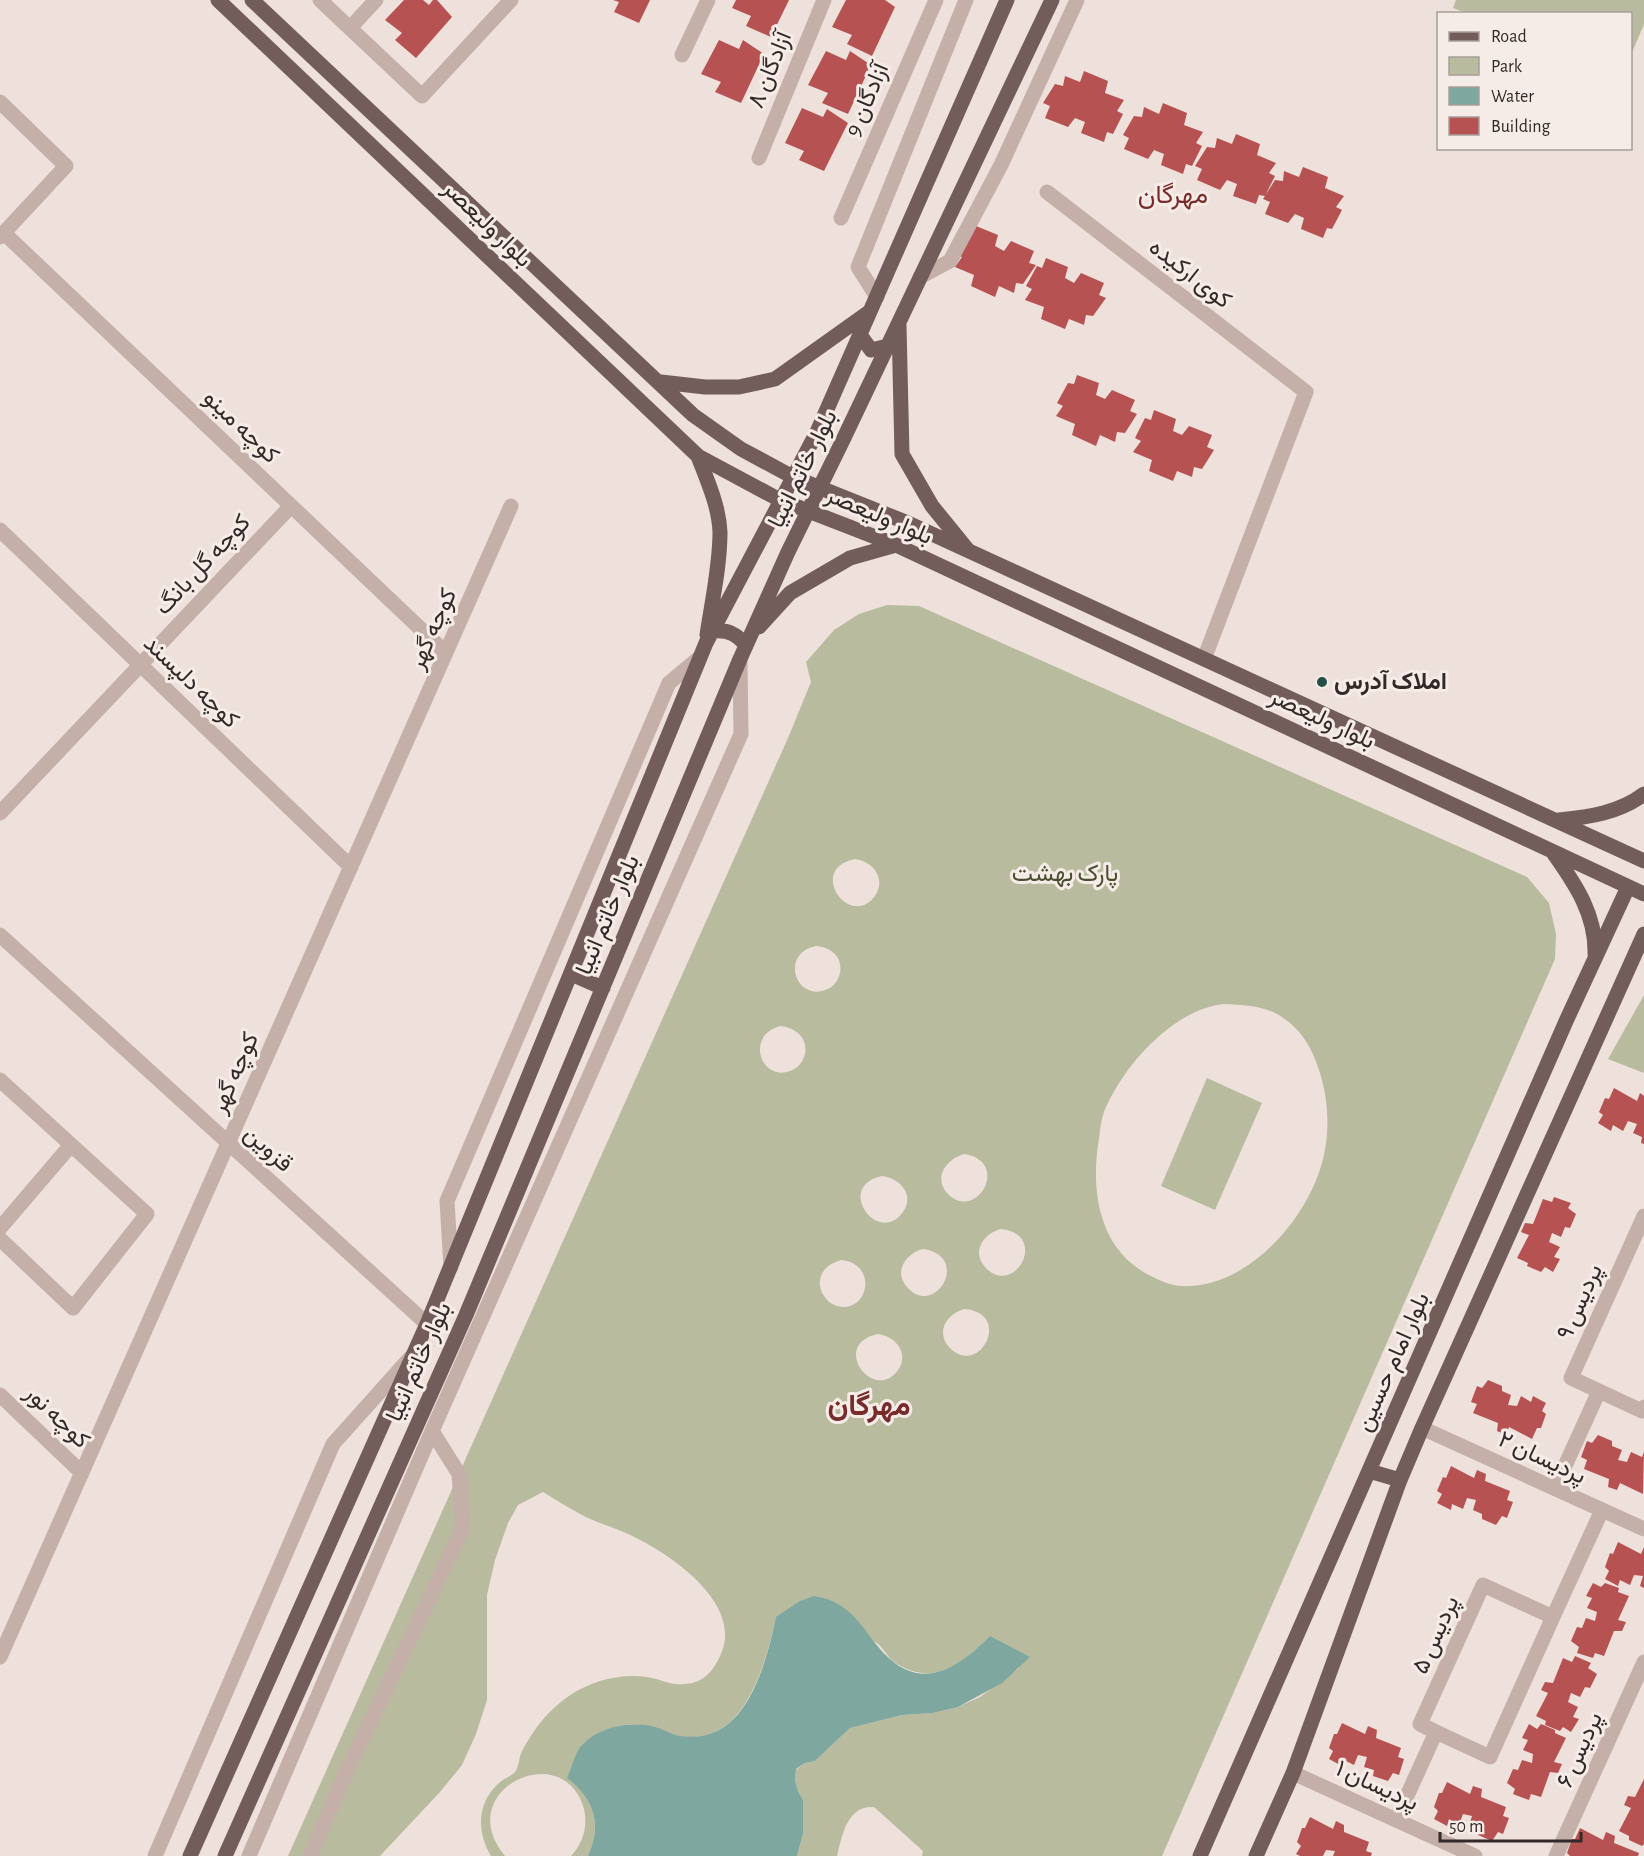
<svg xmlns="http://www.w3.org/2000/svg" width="1644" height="1856" font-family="'Alegreya Sans',Vazirmatn,sans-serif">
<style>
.green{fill:#b8bb9d;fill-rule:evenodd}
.water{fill:#7ea7a0}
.building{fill:#b65251}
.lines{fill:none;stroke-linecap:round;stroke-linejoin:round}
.minor{stroke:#c4afa9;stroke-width:15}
.major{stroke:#735d5b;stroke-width:15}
.poi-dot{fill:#234f47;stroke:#f6ece7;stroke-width:2}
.labels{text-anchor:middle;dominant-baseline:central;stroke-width:6;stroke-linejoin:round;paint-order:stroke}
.street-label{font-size:24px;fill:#332928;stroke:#f6ece7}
.poi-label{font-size:24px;font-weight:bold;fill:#332928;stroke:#f6ece7;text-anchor:start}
.park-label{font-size:24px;fill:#494e2f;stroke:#f6ece7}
.neighbourhood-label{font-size:26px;fill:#772c2b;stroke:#f6ece7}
.district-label{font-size:30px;font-weight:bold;fill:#772c2b;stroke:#f6ece7}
</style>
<rect width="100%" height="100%" fill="#eee1db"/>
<path class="green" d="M 1456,0 L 1644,0 L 1644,24 L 1631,55 L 1630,14 L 1466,13 L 1453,8 Z
M 887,605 L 919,606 L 1527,877 L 1549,903 L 1556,934 L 1555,959 L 1162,1856 L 922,1856 L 923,1851 L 874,1807 C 847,1805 842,1836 837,1856 L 797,1856 L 803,1834 L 803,1800 L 798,1791 L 795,1780 L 796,1770 L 805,1763 L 815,1761 L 850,1728 L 902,1715 L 933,1713 L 958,1707 L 980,1697 L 1019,1668 L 990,1636 C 962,1664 933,1688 894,1662 C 887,1657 883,1646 875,1642 C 869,1638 859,1638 852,1636 C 827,1630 801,1623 776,1617 C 766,1663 744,1749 679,1736 C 652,1730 637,1717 608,1730 C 605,1731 599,1733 596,1736 C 587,1743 574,1767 568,1778 C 586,1792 599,1813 594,1837 C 593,1844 590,1850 588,1856 L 571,1856 C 583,1843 588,1827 584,1809 C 564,1736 450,1790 505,1856 L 491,1856 C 476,1831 477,1802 500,1782 C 504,1779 511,1776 515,1772 C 519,1767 519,1757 522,1751 C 533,1730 549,1709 569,1696 C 590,1681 621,1673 647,1677 C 665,1680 670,1687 692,1683 C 706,1680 714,1669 720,1656 C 746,1604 668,1552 628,1534 C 613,1527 597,1523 582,1515 C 569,1508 556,1500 543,1492 L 518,1505 L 508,1523 L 495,1560 L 487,1595 L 487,1700 L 476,1734 L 462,1765 L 440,1792 L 380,1856 L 288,1856 L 788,738 L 811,682 L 806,662 L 834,630 L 859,614 ZM 855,859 C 872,861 887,878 875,896 C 850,930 806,869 855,859 ZM 816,946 C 831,947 843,957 840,973 C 838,981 833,988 825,990 C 795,1001 780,953 816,946 ZM 1224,1004 C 1240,1005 1257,1005 1273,1012 C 1298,1024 1311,1045 1319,1070 C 1328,1097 1330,1127 1324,1155 C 1311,1216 1248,1290 1181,1286 C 1170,1285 1160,1281 1151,1276 C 1099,1251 1090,1191 1099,1139 C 1100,1130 1101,1120 1104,1112 C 1122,1067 1173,1009 1224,1004 ZM 781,1026 C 796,1028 808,1038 805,1054 C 803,1062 798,1068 790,1071 C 760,1082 745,1034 781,1026 ZM 964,1154 C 1012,1161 976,1224 947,1193 C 933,1177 947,1159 964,1154 ZM 882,1176 C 900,1178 915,1195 903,1212 C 878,1247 834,1186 882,1176 ZM 1001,1229 C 1050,1234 1014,1299 985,1267 C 971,1252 984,1233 1001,1229 ZM 923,1249 C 972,1256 935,1319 907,1287 C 893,1272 906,1253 923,1249 ZM 842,1260 C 879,1265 868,1314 837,1306 C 830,1304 824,1298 821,1290 C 816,1275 827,1263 842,1260 ZM 965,1309 C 1014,1314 978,1379 949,1347 C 935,1331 948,1313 965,1309 ZM 878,1334 C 895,1336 910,1353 898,1370 C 874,1404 829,1344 878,1334 Z
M 1644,995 L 1644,1073 L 1608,1059 Z
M 1207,1078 L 1262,1103 L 1215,1210 L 1161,1186 Z"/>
<path class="water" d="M 814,1596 C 856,1602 863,1635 890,1659 C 927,1692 963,1663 990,1636 L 1030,1657 L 1002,1683 L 958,1707 L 933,1713 L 902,1715 L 850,1728 L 815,1761 L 805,1763 L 796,1769 L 795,1780 L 798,1791 L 803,1800 L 803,1834 L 797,1856 L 588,1856 C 590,1850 593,1844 594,1837 C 599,1813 586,1792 567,1778 C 572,1768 575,1752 582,1745 C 601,1726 630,1721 655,1727 C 663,1729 672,1735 681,1736 C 746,1746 766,1664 776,1617 L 800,1601 Z"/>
<path class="building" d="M 404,0 L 423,0 L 429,5 L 433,0 L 437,0 L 452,17 L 416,58 L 395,40 L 402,33 L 385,20 Z
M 613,0 L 650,0 L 639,23 L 614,12 L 619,2 Z
M 736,0 L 789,0 L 771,37 L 746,26 L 751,16 L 732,8 Z
M 846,0 L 885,0 L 895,7 L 872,56 L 847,44 L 852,35 L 832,27 Z
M 719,40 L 739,49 L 743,40 L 764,54 L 741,103 L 715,92 L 721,82 L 701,74 Z
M 826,51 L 846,60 L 850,51 L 871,65 L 848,114 L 822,103 L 828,93 L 808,85 Z
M 1084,71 L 1108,81 L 1105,93 L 1124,100 L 1117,111 L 1123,114 L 1113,134 L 1107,132 L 1104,142 L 1081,133 L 1085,122 L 1075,118 L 1068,127 L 1045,118 L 1050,106 L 1043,103 L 1055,84 L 1063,86 L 1065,76 L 1080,82 Z
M 1163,103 L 1187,113 L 1184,125 L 1203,132 L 1196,143 L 1202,146 L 1192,166 L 1186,164 L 1183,174 L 1161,165 L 1164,154 L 1154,150 L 1148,159 L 1124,149 L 1129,138 L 1123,135 L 1134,116 L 1142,117 L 1144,107 L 1159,114 Z
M 802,108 L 823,117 L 827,109 L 848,123 L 824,171 L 799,160 L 804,151 L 785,143 Z
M 1236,134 L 1260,144 L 1257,155 L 1276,163 L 1269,173 L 1275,176 L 1265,196 L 1259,195 L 1256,204 L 1233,196 L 1237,184 L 1227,180 L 1220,190 L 1197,180 L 1202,169 L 1195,166 L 1207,147 L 1215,148 L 1217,138 L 1232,144 Z
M 1303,167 L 1328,177 L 1325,188 L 1344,196 L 1336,207 L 1342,210 L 1332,229 L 1327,228 L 1323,238 L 1301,229 L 1304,218 L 1295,214 L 1288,223 L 1265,214 L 1270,202 L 1263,199 L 1275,180 L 1283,181 L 1284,171 L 1299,177 Z
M 976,226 L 998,235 L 995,246 L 1004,251 L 1011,241 L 1034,251 L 1029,263 L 1036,265 L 1023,284 L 1016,283 L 1014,293 L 999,286 L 995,297 L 971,286 L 974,275 L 955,267 L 962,257 L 956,254 L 967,234 L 972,235 Z
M 1046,258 L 1068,267 L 1065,278 L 1074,283 L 1081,273 L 1104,283 L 1099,295 L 1106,298 L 1093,316 L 1086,315 L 1084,325 L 1069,319 L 1065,329 L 1041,319 L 1044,307 L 1025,300 L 1032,289 L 1026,286 L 1037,266 L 1042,268 Z
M 1077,375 L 1099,383 L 1096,395 L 1105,399 L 1112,390 L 1135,400 L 1130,411 L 1137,414 L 1125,433 L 1117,432 L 1115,442 L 1100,435 L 1096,446 L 1072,435 L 1075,424 L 1056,416 L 1063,406 L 1057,403 L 1068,383 L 1074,384 Z
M 1154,410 L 1176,419 L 1173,431 L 1182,435 L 1189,426 L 1212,435 L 1207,447 L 1214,450 L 1202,469 L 1194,467 L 1192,477 L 1177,471 L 1173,481 L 1149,471 L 1152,460 L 1133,452 L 1141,441 L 1135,438 L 1145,418 L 1151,420 Z
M 1614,1088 L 1637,1101 L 1640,1093 L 1644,1096 L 1644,1144 L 1641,1143 L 1642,1137 L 1633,1133 L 1637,1124 L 1628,1121 L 1623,1131 L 1613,1125 L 1611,1131 L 1598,1123 L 1603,1115 L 1599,1112 L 1605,1098 L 1609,1099 Z
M 1554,1197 L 1571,1203 L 1568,1208 L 1576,1214 L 1570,1228 L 1565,1227 L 1561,1237 L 1552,1233 L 1549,1242 L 1560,1247 L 1554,1257 L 1560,1259 L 1553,1272 L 1545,1267 L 1541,1272 L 1527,1266 L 1528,1263 L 1517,1258 L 1529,1235 L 1521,1232 L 1525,1223 L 1533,1224 L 1543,1199 L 1552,1202 Z
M 1488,1380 L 1502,1386 L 1502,1391 L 1511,1395 L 1508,1405 L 1517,1406 L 1521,1396 L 1531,1402 L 1533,1396 L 1546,1403 L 1542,1411 L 1546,1414 L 1541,1428 L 1537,1428 L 1532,1439 L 1509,1427 L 1506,1435 L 1497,1431 L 1498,1423 L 1473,1413 L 1477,1404 L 1471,1402 L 1477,1386 L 1482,1388 Z
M 1598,1435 L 1612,1441 L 1612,1446 L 1622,1450 L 1618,1460 L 1627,1462 L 1631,1452 L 1642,1457 L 1644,1452 L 1643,1494 L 1620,1483 L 1617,1490 L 1608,1487 L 1609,1479 L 1584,1469 L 1587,1460 L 1581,1457 L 1587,1441 L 1592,1443 Z
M 1451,1466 L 1474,1478 L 1477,1470 L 1486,1474 L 1485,1481 L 1510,1491 L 1507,1500 L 1513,1502 L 1507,1518 L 1502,1516 L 1496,1525 L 1482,1519 L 1482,1514 L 1473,1510 L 1476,1500 L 1467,1498 L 1463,1509 L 1452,1504 L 1451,1510 L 1437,1503 L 1442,1494 L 1437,1491 L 1443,1477 L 1446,1478 Z
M 1618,1542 L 1641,1554 L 1644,1547 L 1644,1588 L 1640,1586 L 1643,1576 L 1634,1575 L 1630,1585 L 1620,1580 L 1618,1586 L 1605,1579 L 1609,1571 L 1605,1567 L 1610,1553 L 1613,1554 Z
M 1593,1583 L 1601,1587 L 1605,1583 L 1619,1588 L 1618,1592 L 1629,1596 L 1618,1620 L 1626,1622 L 1622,1631 L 1614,1631 L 1604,1656 L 1595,1653 L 1593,1658 L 1577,1653 L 1579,1647 L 1571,1641 L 1577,1627 L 1582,1628 L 1586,1618 L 1595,1621 L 1597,1612 L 1587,1608 L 1592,1598 L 1586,1596 Z
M 1575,1656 L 1591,1663 L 1588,1668 L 1597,1674 L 1590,1688 L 1585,1687 L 1580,1697 L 1571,1693 L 1568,1702 L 1578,1707 L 1573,1717 L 1579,1719 L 1571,1732 L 1563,1727 L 1560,1731 L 1545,1725 L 1546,1721 L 1536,1716 L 1548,1693 L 1541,1690 L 1545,1682 L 1553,1683 L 1563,1658 L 1572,1662 Z
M 1342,1723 L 1365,1734 L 1368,1726 L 1377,1730 L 1376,1738 L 1401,1748 L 1398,1757 L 1404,1759 L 1399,1775 L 1393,1773 L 1388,1781 L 1373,1776 L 1374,1770 L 1364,1767 L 1367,1757 L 1358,1755 L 1354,1765 L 1344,1760 L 1342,1766 L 1329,1759 L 1333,1751 L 1329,1748 L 1334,1734 L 1337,1734 Z
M 1529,1724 L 1537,1729 L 1541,1724 L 1555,1730 L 1555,1733 L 1566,1738 L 1554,1762 L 1562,1764 L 1558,1773 L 1550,1772 L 1541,1797 L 1531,1794 L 1529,1800 L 1513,1794 L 1515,1789 L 1507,1783 L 1513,1769 L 1518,1770 L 1522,1760 L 1532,1763 L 1533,1754 L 1523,1750 L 1528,1740 L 1522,1738 Z
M 1644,1779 L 1644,1844 L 1642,1846 L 1629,1840 L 1629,1836 L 1619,1831 L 1631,1808 L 1624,1805 L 1628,1796 L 1635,1797 Z
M 1447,1782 L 1470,1794 L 1473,1786 L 1482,1789 L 1481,1797 L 1506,1807 L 1503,1816 L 1509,1818 L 1503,1834 L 1498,1832 L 1492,1841 L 1478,1835 L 1479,1830 L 1469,1826 L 1472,1816 L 1463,1814 L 1459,1825 L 1449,1819 L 1447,1826 L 1434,1819 L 1438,1811 L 1434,1807 L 1439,1793 L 1442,1793 Z
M 1310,1817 L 1333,1829 L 1336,1821 L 1344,1825 L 1344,1832 L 1369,1842 L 1366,1851 L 1372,1853 L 1371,1856 L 1333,1856 L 1335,1851 L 1326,1850 L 1323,1856 L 1300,1856 L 1296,1854 L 1301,1846 L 1297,1842 L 1302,1828 L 1305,1828 Z
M 1580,1828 L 1603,1840 L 1606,1832 L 1615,1836 L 1614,1843 L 1639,1853 L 1638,1856 L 1570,1856 L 1567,1853 L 1572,1839 L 1575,1839 Z"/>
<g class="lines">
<path class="minor" d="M 320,0 L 422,96 L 511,0
M 350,28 L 376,0
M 682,55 L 708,0
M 0,102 L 66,166 L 0,237
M 759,158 L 824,0
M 1047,192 L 1306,392 L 1204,659
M 841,218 L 936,0
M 4,233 L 446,653
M 920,277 L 950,261 L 1001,165 L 1077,0
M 877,297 L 858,267 L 966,0
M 0,530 L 351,867
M 0,813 L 291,506
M 0,935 L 427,1324
M 0,1080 L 147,1214 L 73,1308 L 0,1239
M 1644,1216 L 1571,1378 L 1642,1411 L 1644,1407
M 0,1228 L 71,1145
M 451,1267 L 447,1201 L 669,683 L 699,658
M 0,1395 L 82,1473
M 1422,1428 L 1644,1529
M 1555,1488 L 1599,1391
M 1553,1617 L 1602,1510
M 0,1657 L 511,506
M 1293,1773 L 1475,1856
M 1396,1820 L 1436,1732 L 1490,1757 L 1553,1617 L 1483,1585 L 1420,1724 L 1436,1732
M 155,1856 L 333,1444 L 410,1358
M 249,1856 L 432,1431 L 741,734 L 740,660
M 310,1856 L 344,1777 L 463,1528 L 459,1474 L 432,1431
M 1556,1856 L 1644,1662"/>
<path class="major" d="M 218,0 L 698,456 L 780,500 L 896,545 L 1644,894
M 252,0 L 693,415 L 741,449 L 793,477 L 908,523 L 1644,861
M 899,326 L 902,454 L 932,506 L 967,549
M 861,336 L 871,350 L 888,346
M 661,382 L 705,387 L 739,387 L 775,379 L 869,312
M 698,456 C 707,480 719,506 720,532 C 720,566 712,601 707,635
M 759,627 L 790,593 L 850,558 L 896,545
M 714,631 C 729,630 736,634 746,645
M 1559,820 C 1589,817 1619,813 1644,794
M 1554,854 C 1576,885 1596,915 1595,954
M 571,974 L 603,988
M 1369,1471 L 1400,1480
M 190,1856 L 427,1324 L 706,643 L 817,432 L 1007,0
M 225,1856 L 466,1315 L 740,659 L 788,552 L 843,440 L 1052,0
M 1200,1856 L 1567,1019 L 1628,887
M 1256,1856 L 1293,1773 L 1400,1480 L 1422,1428 L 1644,934"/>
</g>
<circle class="poi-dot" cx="1322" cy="682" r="6"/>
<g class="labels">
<g class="street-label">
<text transform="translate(770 70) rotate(-68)">آزادگان ۸</text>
<text transform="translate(867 100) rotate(-67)">آزادگان 9</text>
<text transform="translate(487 224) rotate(44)">بلوار ولیعصر</text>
<text transform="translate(1190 274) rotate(38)">کوی ارکیده</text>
<text transform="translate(241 427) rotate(44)">کوچه مینو</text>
<text transform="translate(803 469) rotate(-64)">بلوار خاتم انبیا</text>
<text transform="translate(879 516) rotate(23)">بلوار ولیعصر</text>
<text transform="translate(203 565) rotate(-47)">کوچه گل بانگ</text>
<text transform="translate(433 629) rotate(-66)">کوچه گهر</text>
<text transform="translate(191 682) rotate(44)">کوچه دلپسند</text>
<text transform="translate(1322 719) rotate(25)">بلوار ولیعصر</text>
<text transform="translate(608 915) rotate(-67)">بلوار خاتم انبیا</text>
<text transform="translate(235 1073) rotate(-66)">کوچه گهر</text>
<text transform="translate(268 1149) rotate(42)">قزوین</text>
<text transform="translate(1580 1302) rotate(-66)">پردیس ۹</text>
<text transform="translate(419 1362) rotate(-66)">بلوار خاتم انبیا</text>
<text transform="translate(1393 1362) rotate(-66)">بلوار امام حسین</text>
<text transform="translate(57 1417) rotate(44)">کوچه نور</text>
<text transform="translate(1542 1458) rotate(25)">پردیسان ۲</text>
<text transform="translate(1436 1635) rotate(-66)">پردیس ۵</text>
<text transform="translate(1580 1750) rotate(-66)">پردیس ۶</text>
<text transform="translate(1377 1786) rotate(25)">پردیسان ۱</text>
</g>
<g class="poi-label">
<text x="1334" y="682">املاک آدرس</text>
</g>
<g class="park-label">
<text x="1065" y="874">پارک بهشت</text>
</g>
<g class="neighbourhood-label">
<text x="1173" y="195">مهرگان</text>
</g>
<g class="district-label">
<text x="869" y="1406">مهرگان</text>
</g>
</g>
<rect x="1437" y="12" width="195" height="138" fill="#f6ece7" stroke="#a89e9b" stroke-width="1.5"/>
<rect x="1449" y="32" width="30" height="9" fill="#735d5b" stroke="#a89e9b" stroke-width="1.5"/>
<text x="1491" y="42" font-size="18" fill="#332928">Road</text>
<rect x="1449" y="57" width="30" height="18" fill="#b8bb9d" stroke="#a89e9b" stroke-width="1.5"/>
<text x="1491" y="72" font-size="18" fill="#332928">Park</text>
<rect x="1449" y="87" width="30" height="18" fill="#7ea7a0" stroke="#a89e9b" stroke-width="1.5"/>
<text x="1491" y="102" font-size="18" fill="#332928">Water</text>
<rect x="1449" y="117" width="30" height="18" fill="#b65251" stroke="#a89e9b" stroke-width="1.5"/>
<text x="1491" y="132" font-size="18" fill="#332928">Building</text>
<path d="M1440 1832v9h141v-9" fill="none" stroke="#332928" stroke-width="3"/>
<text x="1449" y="1832" font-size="18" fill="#332928" stroke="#f6ece7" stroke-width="4.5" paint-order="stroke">50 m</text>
</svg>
